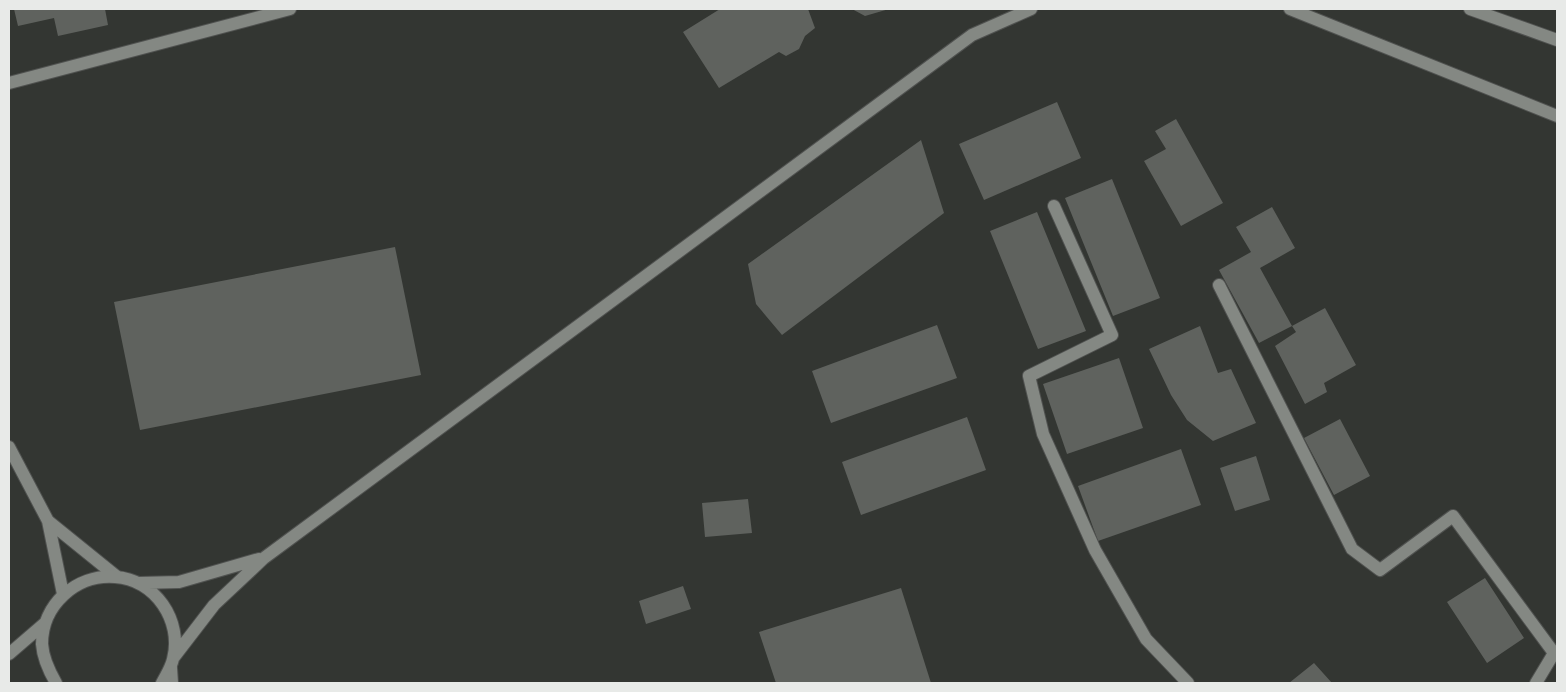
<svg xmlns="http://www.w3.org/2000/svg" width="1566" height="692" font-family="Ubuntu,sans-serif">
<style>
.building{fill:#5f625e}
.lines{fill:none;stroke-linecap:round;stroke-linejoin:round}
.minor-casing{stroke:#505250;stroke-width:14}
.tertiary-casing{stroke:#505250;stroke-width:14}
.minor{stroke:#848883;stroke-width:12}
.tertiary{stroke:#848883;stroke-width:12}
</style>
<rect width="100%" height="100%" fill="#333632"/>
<path class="building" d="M 14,9 L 105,9 L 108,25 L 58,36 L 54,18 L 18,26 Z
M 720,9 L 808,9 L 815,28 L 805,36 L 799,49 L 786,56 L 779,52 L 719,88 L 683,32 Z
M 852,9 L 889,9 L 865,16 Z
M 1057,102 L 1081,158 L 984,200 L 959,144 Z
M 1176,119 L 1223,203 L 1181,226 L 1144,161 L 1166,149 L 1155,131 Z
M 921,140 L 944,213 L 782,335 L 756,304 L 748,264 Z
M 1112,179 L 1160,298 L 1113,316 L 1065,198 Z
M 1272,207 L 1295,248 L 1260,268 L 1292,326 L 1259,343 L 1219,270 L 1251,252 L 1236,227 Z
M 1037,212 L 1086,331 L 1038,349 L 990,231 Z
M 395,247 L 421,375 L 140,430 L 114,302 Z
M 1325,308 L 1356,365 L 1324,383 L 1327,392 L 1305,404 L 1275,346 L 1296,332 L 1292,326 Z
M 937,325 L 957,378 L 831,423 L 812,371 Z
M 1200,326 L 1218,373 L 1231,369 L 1256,423 L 1213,441 L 1187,420 L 1171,395 L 1149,349 Z
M 1119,358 L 1143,428 L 1067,454 L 1043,384 Z
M 967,417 L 986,470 L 861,515 L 842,462 Z
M 1340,419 L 1370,476 L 1334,495 L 1304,438 Z
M 1181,449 L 1201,505 L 1098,541 L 1078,486 Z
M 1256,456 L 1270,500 L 1235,511 L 1220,468 Z
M 748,499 L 752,533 L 705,537 L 702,503 Z
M 1485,578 L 1524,638 L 1487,663 L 1447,602 Z
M 683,586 L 691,609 L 646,624 L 639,601 Z
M 901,588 L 931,683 L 776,683 L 759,632 Z
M 1314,663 L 1332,683 L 1289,683 Z"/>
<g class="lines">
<g class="minor-casing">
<path id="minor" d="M 1470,9 L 1557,40
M 9,83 L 290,9
M 1054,206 L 1112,335 L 1029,376 L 1043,434 L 1095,550 L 1146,639 L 1188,683
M 1219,285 L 1352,549 L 1380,570 L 1453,516 L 1554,653 L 1536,683
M 9,447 L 48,521 L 63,594
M 48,521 L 116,576
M 171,668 L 172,683"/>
</g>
<g class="tertiary-casing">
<path id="tertiary" d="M 1290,9 L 1557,116
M 138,583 L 179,582 L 259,559
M 9,654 L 45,623
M 174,657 L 214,605 L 264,558 L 972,35 L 1031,9
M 56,683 C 49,671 43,659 42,644 C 42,605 76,574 115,577 C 155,579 183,621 173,659 C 171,668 166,675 162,683"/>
</g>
<use href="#minor" class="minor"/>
<use href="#tertiary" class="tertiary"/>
</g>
<rect width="1566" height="692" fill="none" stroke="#e8eae8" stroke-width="20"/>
</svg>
